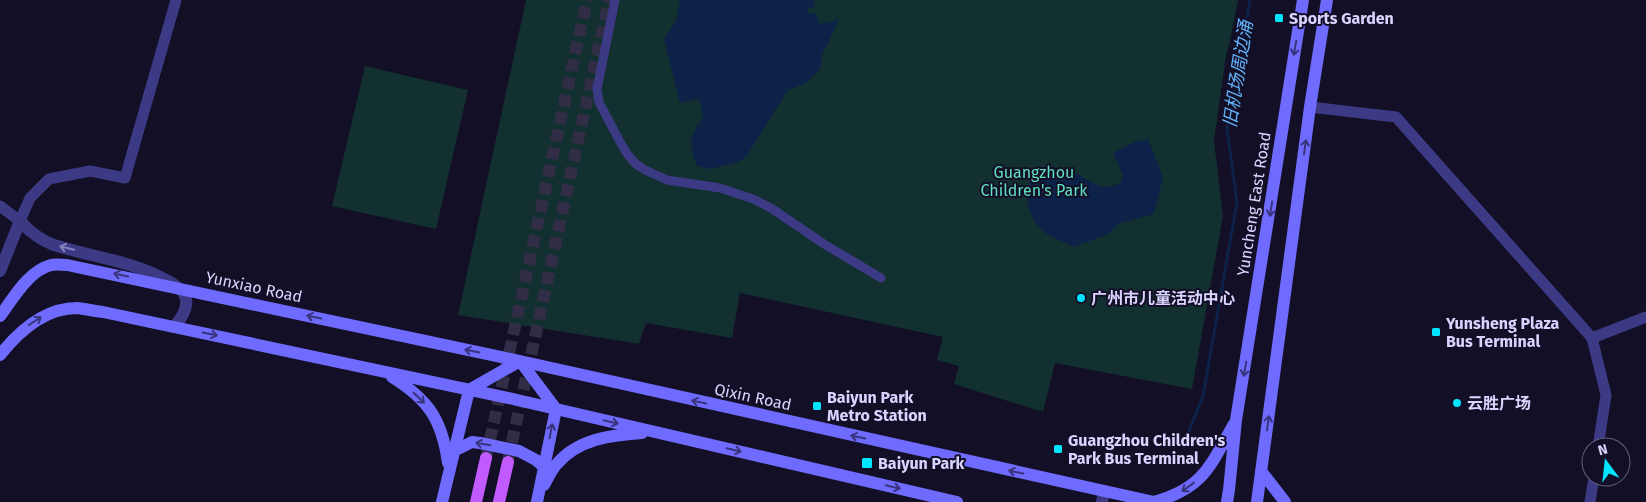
<svg xmlns="http://www.w3.org/2000/svg" width="1646" height="502" font-family="'Fira Sans','Noto Sans SC',sans-serif">
<style>
.green{fill:#12302f}
.water{fill:#0c2248}
.lines{fill:none;stroke-linecap:round;stroke-linejoin:round}
.stream{stroke:#0c2248;stroke-width:3}
.primary-tunnel{stroke:#312d47;stroke-width:12;stroke-dasharray:12 6;stroke-linecap:butt}
.pedestrian{stroke:#3d3a85;stroke-width:9}
.minor{stroke:#3d3a85;stroke-width:11}
.tertiary{stroke:#3d3a85;stroke-width:12}
.secondary{stroke:#6f6bff;stroke-width:12}
.primary{stroke:#c25bff;stroke-width:12}
.oneway{stroke:#38347d}
.oneway2{stroke:#837fbc}
.poi-dot{fill:#00e5ff;stroke:#130f26;stroke-width:2}
.labels{text-anchor:middle;dominant-baseline:central;stroke-width:4;stroke-linejoin:round;paint-order:stroke}
.poi-label{font-size:16px;font-weight:bold;fill:#d9d4ff;stroke:#130f26;text-anchor:start}
.park-label{font-size:16px;fill:#5fe0c0;stroke:#130f26}
.street-label{font-size:16px;fill:#d9d4ff;stroke:#130f26}
.water-label{font-size:18px;font-style:italic;fill:#62b6ff;stroke:#130f26}
</style>
<rect width="100%" height="100%" fill="#130f26"/>
<path class="green" d="M 526,0 L 1238,0 L 1229,45 L 1226,56 L 1214,141 L 1223,216 L 1192,389 L 1055,363 L 1043,412 L 954,384 L 959,366 L 937,360 L 943,337 L 740,293 L 732,338 L 646,323 L 639,344 L 458,315 Z
M 365,66 L 468,90 L 436,229 L 332,206 Z"/>
<path class="water" d="M 680,0 L 813,0 L 815,7 L 807,9 L 809,14 L 816,12 L 819,24 L 839,20 L 822,55 L 820,69 L 807,82 L 787,91 L 746,157 L 738,162 L 710,169 L 697,166 C 689,143 688,138 703,118 L 699,98 L 680,103 L 664,39 L 676,21 Z
M 1148,139 L 1163,177 L 1154,214 L 1120,223 L 1106,235 L 1074,247 C 1065,242 1051,238 1043,231 C 1025,213 1017,177 1048,169 C 1073,162 1087,186 1106,187 C 1111,187 1117,184 1121,183 L 1123,175 L 1113,153 L 1134,142 Z"/>
<g class="lines">
<path class="stream" d="M 1185,441 L 1203,396 L 1237,202 L 1227,129 L 1250,0"/>
<path class="primary-tunnel" d="M 486,458 L 587,0
M 508,460 L 609,0"/>
<path class="pedestrian" d="M 615,0 L 597,89 L 599,102 L 620,142 L 628,155 L 636,164 L 645,170 L 667,180 L 720,188 L 753,199 L 771,208 L 824,244 L 881,278"/>
<path class="minor" d="M 1310,107 L 1396,117 L 1592,338 L 1606,395 L 1598,447
M 0,206 L 20,221 L 30,198 L 49,179 L 90,171 L 125,178 L 176,0
M 1592,338 L 1646,317
M 1590,502 L 1594,477"/>
<path class="tertiary" d="M 0,271 L 20,221 C 30,232 40,240 54,245 C 92,257 133,261 168,281 C 173,284 179,287 183,292 C 191,304 182,318 174,327
M 1102,502 L 1104,491"/>
<path class="secondary" d="M 0,316 C 13,299 28,271 51,265 C 56,264 62,265 67,265 L 520,361 L 1154,502
M 0,355 C 19,331 44,308 77,308 C 85,309 95,311 103,312 L 513,399 L 957,502
M 520,361 L 556,409 L 537,502
M 392,377 C 429,400 442,420 448,463
M 454,451 L 472,442 L 480,443 L 519,451 L 536,460 L 544,467
M 1261,471 L 1285,502
M 544,485 C 548,478 551,471 556,465 C 577,439 611,435 642,433
M 442,502 L 469,390 L 520,361
M 1154,502 C 1204,488 1210,466 1234,424
M 1227,502 L 1229,490 L 1236,420 L 1303,0
M 1257,502 L 1310,107 L 1327,0"/>
<path class="primary" d="M 476,502 L 486,458
M 499,502 L 508,462"/>
</g>
<defs><path id="oneway-shaft" d="M-6 0H5M1.5-3L5.5 0L1.5 3" fill="none" stroke-width="1.6" stroke-linecap="round" stroke-linejoin="round" transform="scale(1.25)"/></defs>
<g class="oneway">
<use href="#oneway-shaft" transform="translate(1295 48) rotate(100)"/>
<use href="#oneway-shaft" transform="translate(1305 147) rotate(-82)"/>
<use href="#oneway-shaft" transform="translate(1271 209) rotate(99)"/>
<use href="#oneway-shaft" transform="translate(121 275) rotate(-169)"/>
<use href="#oneway-shaft" transform="translate(314 317) rotate(-168)"/>
<use href="#oneway-shaft" transform="translate(35 321) rotate(-34)"/>
<use href="#oneway-shaft" transform="translate(210 334) rotate(12)"/>
<use href="#oneway-shaft" transform="translate(472 351) rotate(-168)"/>
<use href="#oneway-shaft" transform="translate(1245 369) rotate(100)"/>
<use href="#oneway-shaft" transform="translate(419 398) rotate(44)"/>
<use href="#oneway-shaft" transform="translate(699 402) rotate(-168)"/>
<use href="#oneway-shaft" transform="translate(611 422) rotate(13)"/>
<use href="#oneway-shaft" transform="translate(1268 423) rotate(-82)"/>
<use href="#oneway-shaft" transform="translate(551 431) rotate(-79)"/>
<use href="#oneway-shaft" transform="translate(858 437) rotate(-168)"/>
<use href="#oneway-shaft" transform="translate(483 444) rotate(-171)"/>
<use href="#oneway-shaft" transform="translate(734 450) rotate(13)"/>
<use href="#oneway-shaft" transform="translate(1016 472) rotate(-168)"/>
<use href="#oneway-shaft" transform="translate(893 487) rotate(13)"/>
<use href="#oneway-shaft" transform="translate(1188 487) rotate(144)"/>
</g>
<use class="oneway2" href="#oneway-shaft" transform="translate(67 248) rotate(-166)"/>
<g class="poi-dot">
<rect x="1274" y="13" width="10" height="10" rx="2.5"/>
<circle cx="1081" cy="298" r="5"/>
<rect x="1431" y="327" width="10" height="10" rx="2.5"/>
<circle cx="1457" cy="403" r="5"/>
<rect x="812" y="401" width="10" height="10" rx="2.5"/>
<rect x="1053" y="444" width="10" height="10" rx="2.5"/>
<rect x="861" y="457" width="12" height="12" rx="2.5"/>
</g>
<g class="labels">
<g class="poi-label">
<text x="1289" y="18">Sports Garden</text>
<text x="1091" y="298">广州市儿童活动中心</text>
<text x="1446" y="323">Yunsheng Plaza<tspan x="1446" dy="18">Bus Terminal</tspan></text>
<text x="827" y="397">Baiyun Park<tspan x="827" dy="18">Metro Station</tspan></text>
<text x="1467" y="403">云胜广场</text>
<text x="1068" y="440">Guangzhou Children's<tspan x="1068" dy="18">Park Bus Terminal</tspan></text>
<text x="878" y="463">Baiyun Park</text>
</g>
<g class="park-label">
<text x="1034" y="172">Guangzhou<tspan x="1034" dy="18">Children's Park</tspan></text>
</g>
<g class="street-label">
<text transform="translate(1254 204) rotate(-81)">Yuncheng East Road</text>
<text transform="translate(254 287) rotate(12)">Yunxiao Road</text>
<text transform="translate(753 397) rotate(12)">Qixin Road</text>
</g>
<g class="water-label">
<text transform="translate(1238 74) rotate(-81)">旧机场周边涌</text>
</g>
</g>
<g transform="translate(1606 462) rotate(345)"><circle r="24" fill="#130f26" stroke="#625e7d"/>
<path d="M0-4L9 19L0 12L-9 19Z" fill="#00e5ff"/>
<text y="-8" font-size="14" font-weight="bold" text-anchor="middle" fill="#d9d4ff">N</text>
</g>
</svg>
